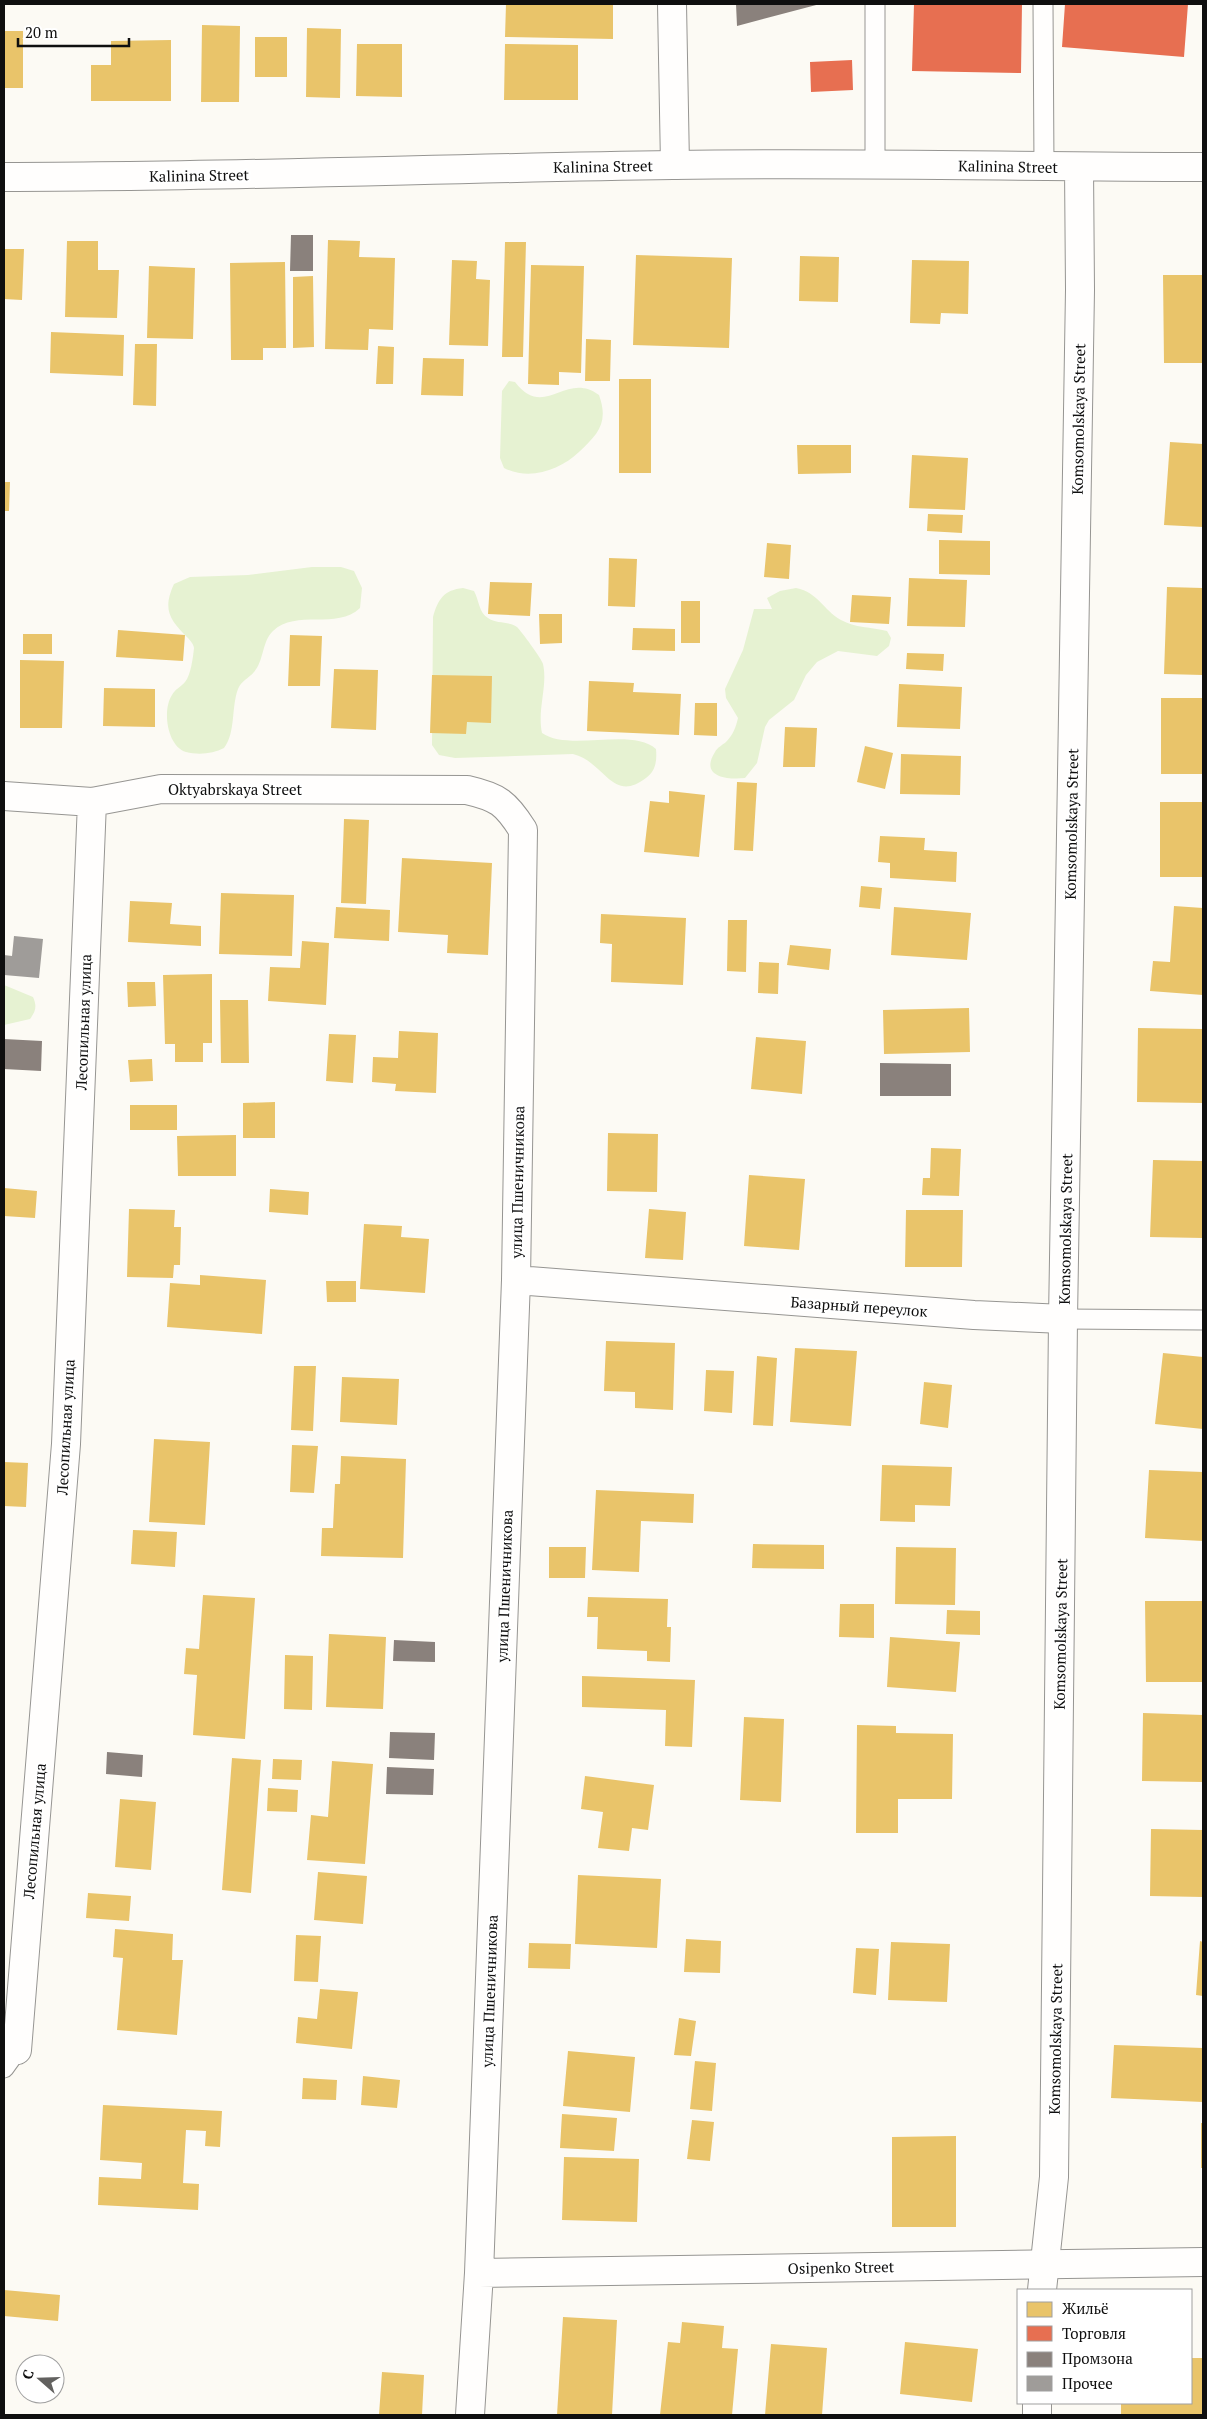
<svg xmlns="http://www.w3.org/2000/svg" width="1207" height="2419" font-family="'PT Serif',serif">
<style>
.green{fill:#e6f2d2}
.homes{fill:#e9c46a}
.shops{fill:#e76f51}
.industry{fill:#8a817c}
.building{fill:#9f9c99}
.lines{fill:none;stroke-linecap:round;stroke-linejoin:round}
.service-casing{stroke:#969592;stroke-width:21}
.minor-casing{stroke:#969592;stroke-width:30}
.tertiary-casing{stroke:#969592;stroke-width:30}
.service{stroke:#fffefd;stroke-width:19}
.minor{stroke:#fffefd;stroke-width:28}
.tertiary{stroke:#fffefd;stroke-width:28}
.labels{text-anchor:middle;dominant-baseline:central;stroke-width:5;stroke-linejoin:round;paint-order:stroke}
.street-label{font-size:15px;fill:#0f0f0f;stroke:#fff}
</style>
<rect width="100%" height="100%" fill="#fcfaf4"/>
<path class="green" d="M 509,381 L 515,382 C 545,421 565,370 599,395 C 609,423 598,434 579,452 C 560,470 530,481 504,468 L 500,458 L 502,391 Z
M 312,567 L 341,567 L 354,571 L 362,588 L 360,608 C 337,630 296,609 273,631 C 262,641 264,661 254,672 C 249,678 241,681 238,689 C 231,708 236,732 224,748 C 213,754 198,755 186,752 C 167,746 162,710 172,695 C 175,689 181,687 185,682 C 191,675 193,657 194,648 C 193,643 191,642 188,638 C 170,620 162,610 174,584 L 190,577 L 248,575 Z
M 463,588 L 474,591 C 479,600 479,613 488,618 C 496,624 509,621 517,627 C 521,631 542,659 543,664 C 548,686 537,709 542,733 C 569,752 632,727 656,749 C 657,760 656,771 646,778 C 612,804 605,762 573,754 L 455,758 L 439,755 L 432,745 L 433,617 C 438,599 444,590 463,588 Z
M 796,588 C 819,593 822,609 841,620 C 855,628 871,627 887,631 L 891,638 L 889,646 L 877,656 L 838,651 L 817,662 L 806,675 L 794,700 L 769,720 L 765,727 L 757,763 L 745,778 C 728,780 699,777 715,752 C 717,748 722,745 726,742 C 733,735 736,727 738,718 L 726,698 L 725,689 L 743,650 L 754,609 L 772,609 L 767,598 L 780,591 Z
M 4,985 L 33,997 C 37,1006 36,1011 30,1019 L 4,1025 Z"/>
<path class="homes" d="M 506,4 L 613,4 L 613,39 L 505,37 Z
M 202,25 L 240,26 L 239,102 L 201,102 Z
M 307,28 L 341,29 L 340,98 L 306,97 Z
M 4,31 L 23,31 L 23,88 L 4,88 Z
M 255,37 L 287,37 L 287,77 L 255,77 Z
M 171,40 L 171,101 L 91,101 L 91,65 L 111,65 L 111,41 Z
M 357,44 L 402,44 L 402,97 L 356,96 Z
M 505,44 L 578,45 L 578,100 L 504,100 Z
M 328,240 L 360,241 L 359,257 L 395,258 L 393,330 L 369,329 L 368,350 L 325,349 Z
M 67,241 L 98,241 L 98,270 L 119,270 L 117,318 L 65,317 Z
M 505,242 L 526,242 L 523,357 L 502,357 Z
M 4,249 L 24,249 L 22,300 L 4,299 Z
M 636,255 L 732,258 L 729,348 L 633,345 Z
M 800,256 L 839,257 L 838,302 L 799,301 Z
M 452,260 L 477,261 L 476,279 L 490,280 L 488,346 L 449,345 Z
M 912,260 L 969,261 L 968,314 L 941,313 L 940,324 L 910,323 Z
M 285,262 L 286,348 L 263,348 L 263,360 L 231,360 L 230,263 Z
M 531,265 L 584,266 L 581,373 L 559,372 L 559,385 L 528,384 Z
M 149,266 L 195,268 L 193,339 L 147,338 Z
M 1163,275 L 1203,275 L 1203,363 L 1164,363 Z
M 313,276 L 314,347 L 293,348 L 293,277 Z
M 51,332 L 124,335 L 123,376 L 50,373 Z
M 586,339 L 611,340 L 610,381 L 585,381 Z
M 135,344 L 157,344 L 156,406 L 133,405 Z
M 378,346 L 394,347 L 393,384 L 376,384 Z
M 423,358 L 464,359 L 463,396 L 421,395 Z
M 619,379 L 651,379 L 651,473 L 619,473 Z
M 1170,442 L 1203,444 L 1203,527 L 1164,525 Z
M 797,445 L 851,445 L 851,473 L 798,474 Z
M 912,455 L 968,458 L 965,510 L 909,508 Z
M 4,482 L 10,482 L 9,511 L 4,511 Z
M 928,514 L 963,515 L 962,533 L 927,531 Z
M 939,540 L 990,541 L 990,575 L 939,574 Z
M 767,543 L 791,545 L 789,579 L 764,577 Z
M 609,558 L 637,559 L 635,607 L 608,606 Z
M 909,578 L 967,580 L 965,627 L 907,626 Z
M 490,582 L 532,583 L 530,616 L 488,614 Z
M 1167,587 L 1203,588 L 1203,675 L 1164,674 Z
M 852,595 L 891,597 L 889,624 L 850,622 Z
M 681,601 L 700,601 L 700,643 L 681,643 Z
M 539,614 L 562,614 L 562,643 L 540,644 Z
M 633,628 L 675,629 L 675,651 L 632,650 Z
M 118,630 L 185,635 L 183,661 L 116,657 Z
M 23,634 L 52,634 L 52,654 L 23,654 Z
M 290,635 L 322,636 L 320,686 L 288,686 Z
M 907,653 L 944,654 L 943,671 L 906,669 Z
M 20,660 L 64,661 L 62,728 L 20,728 Z
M 334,669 L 378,670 L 376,730 L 331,728 Z
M 432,675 L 492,676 L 491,723 L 467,722 L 466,734 L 430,733 Z
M 589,681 L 634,683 L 633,692 L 681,694 L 679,735 L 587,731 Z
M 899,684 L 962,687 L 960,729 L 897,727 Z
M 104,688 L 155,689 L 155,727 L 103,726 Z
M 1161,698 L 1203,698 L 1203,774 L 1161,774 Z
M 695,703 L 717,703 L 717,736 L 694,735 Z
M 785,727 L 817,728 L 815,767 L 783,767 Z
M 865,746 L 893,753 L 885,789 L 857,782 Z
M 901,754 L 961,756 L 960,795 L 900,794 Z
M 737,782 L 757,783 L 753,851 L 734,850 Z
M 669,791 L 705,795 L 699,857 L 644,852 L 650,801 L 669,803 Z
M 1160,802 L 1203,802 L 1203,877 L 1160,877 Z
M 344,819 L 369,820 L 366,904 L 341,903 Z
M 880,836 L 925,838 L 924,850 L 957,852 L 956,882 L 890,878 L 890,863 L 878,862 Z
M 402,858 L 492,863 L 488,955 L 447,953 L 448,935 L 398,932 Z
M 861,886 L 882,888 L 880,909 L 859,907 Z
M 221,893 L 294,895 L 292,956 L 219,954 Z
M 130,901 L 172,903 L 170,924 L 201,926 L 201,946 L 128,942 Z
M 1174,906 L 1203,908 L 1203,995 L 1150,991 L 1153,961 L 1170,962 Z
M 336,907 L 390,910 L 389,941 L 334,938 Z
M 894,907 L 971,913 L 967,960 L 891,955 Z
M 601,914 L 686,918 L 683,985 L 611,982 L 612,944 L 600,943 Z
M 728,920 L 747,920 L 746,972 L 727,971 Z
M 302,941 L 329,943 L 326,1005 L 268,1001 L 270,967 L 300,968 Z
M 790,945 L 831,949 L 829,970 L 787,965 Z
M 759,962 L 779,963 L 778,994 L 758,993 Z
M 212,974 L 212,1043 L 203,1043 L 203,1062 L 175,1062 L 175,1044 L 165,1044 L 163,975 Z
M 127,982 L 155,982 L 156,1006 L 128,1007 Z
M 220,1000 L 248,1000 L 249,1063 L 221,1063 Z
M 969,1008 L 970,1052 L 884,1054 L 883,1010 Z
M 1138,1028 L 1203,1029 L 1203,1103 L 1137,1102 Z
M 399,1031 L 438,1033 L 436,1093 L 395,1091 L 396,1084 L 372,1082 L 373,1057 L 398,1058 Z
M 329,1034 L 356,1035 L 353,1083 L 326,1081 Z
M 756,1037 L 806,1041 L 802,1094 L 751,1089 Z
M 152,1059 L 153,1081 L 130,1082 L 128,1060 Z
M 275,1102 L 275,1138 L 243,1138 L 243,1103 Z
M 130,1105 L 177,1105 L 177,1130 L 130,1130 Z
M 608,1133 L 658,1134 L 657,1192 L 607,1191 Z
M 236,1135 L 236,1176 L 178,1176 L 177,1136 Z
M 931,1148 L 961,1149 L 959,1196 L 922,1195 L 923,1178 L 930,1178 Z
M 1153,1160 L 1203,1161 L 1203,1238 L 1150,1237 Z
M 749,1175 L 805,1179 L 799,1250 L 744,1246 Z
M 4,1188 L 37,1191 L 35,1218 L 4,1216 Z
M 270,1189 L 309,1192 L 308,1215 L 269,1212 Z
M 129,1209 L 175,1210 L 174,1227 L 181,1227 L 180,1265 L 174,1265 L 173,1278 L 127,1277 Z
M 649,1209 L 686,1212 L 683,1260 L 645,1258 Z
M 906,1210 L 963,1210 L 962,1267 L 905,1267 Z
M 364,1224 L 402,1226 L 401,1237 L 429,1239 L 425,1293 L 360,1289 Z
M 200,1275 L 266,1280 L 262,1334 L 167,1327 L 170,1283 L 200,1285 Z
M 326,1281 L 356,1281 L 356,1302 L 327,1302 Z
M 606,1341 L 675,1343 L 673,1410 L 635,1408 L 635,1392 L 604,1391 Z
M 795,1348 L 857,1351 L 851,1426 L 790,1422 Z
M 1163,1353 L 1203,1357 L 1203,1429 L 1155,1424 Z
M 757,1356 L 777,1358 L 773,1426 L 753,1425 Z
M 294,1366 L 316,1366 L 313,1431 L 291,1430 Z
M 706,1370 L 734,1371 L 732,1413 L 704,1411 Z
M 342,1377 L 399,1379 L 397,1425 L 340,1422 Z
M 924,1382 L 952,1385 L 948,1428 L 920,1424 Z
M 154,1439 L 210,1442 L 205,1525 L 149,1522 Z
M 292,1445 L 318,1446 L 314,1493 L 290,1492 Z
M 341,1456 L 406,1459 L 403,1558 L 321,1556 L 322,1528 L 333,1528 L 335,1484 L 340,1484 Z
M 4,1462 L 28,1463 L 26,1507 L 4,1506 Z
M 882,1465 L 952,1467 L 950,1506 L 915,1505 L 915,1522 L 880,1521 Z
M 1149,1470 L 1203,1472 L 1203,1541 L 1145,1538 Z
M 596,1490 L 694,1494 L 693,1523 L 641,1521 L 639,1572 L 592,1570 Z
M 133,1530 L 177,1532 L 175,1567 L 131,1564 Z
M 753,1544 L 824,1545 L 824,1569 L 752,1568 Z
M 549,1547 L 586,1547 L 585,1578 L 549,1578 Z
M 896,1547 L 956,1548 L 955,1605 L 895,1604 Z
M 203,1595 L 255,1598 L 245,1739 L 193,1735 L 197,1675 L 184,1674 L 186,1648 L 199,1649 Z
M 588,1597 L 668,1599 L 667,1627 L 671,1627 L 670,1662 L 647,1661 L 647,1651 L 597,1649 L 598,1617 L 587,1617 Z
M 1145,1601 L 1203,1601 L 1203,1682 L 1146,1682 Z
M 840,1604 L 874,1604 L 874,1638 L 839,1637 Z
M 947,1610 L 980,1611 L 980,1635 L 946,1634 Z
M 329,1634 L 386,1637 L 383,1709 L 326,1707 Z
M 890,1637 L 960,1642 L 956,1692 L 887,1687 Z
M 285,1655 L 313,1656 L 312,1710 L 284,1709 Z
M 582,1676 L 695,1680 L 692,1747 L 665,1746 L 666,1710 L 582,1707 Z
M 1143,1713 L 1203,1715 L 1203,1782 L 1142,1781 Z
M 744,1717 L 784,1719 L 781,1802 L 740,1800 Z
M 857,1725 L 896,1726 L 896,1733 L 953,1734 L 952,1799 L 898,1799 L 898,1833 L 856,1833 Z
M 232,1758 L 261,1760 L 251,1893 L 222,1890 Z
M 273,1759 L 302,1760 L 301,1780 L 272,1779 Z
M 332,1761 L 373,1764 L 365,1864 L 307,1860 L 311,1815 L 328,1817 Z
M 585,1776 L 654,1785 L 648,1830 L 632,1828 L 629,1851 L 598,1848 L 603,1812 L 581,1809 Z
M 268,1788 L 298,1790 L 297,1812 L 267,1811 Z
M 120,1799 L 156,1802 L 151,1870 L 115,1867 Z
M 1151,1829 L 1203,1830 L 1203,1897 L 1150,1896 Z
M 318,1872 L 367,1876 L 363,1924 L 314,1920 Z
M 578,1875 L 661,1879 L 657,1948 L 575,1944 Z
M 88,1893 L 131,1896 L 129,1921 L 86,1918 Z
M 115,1929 L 173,1934 L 172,1960 L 183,1960 L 177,2035 L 117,2030 L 123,1958 L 113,1957 Z
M 296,1935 L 321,1936 L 318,1982 L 294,1981 Z
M 686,1939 L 721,1941 L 720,1973 L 684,1972 Z
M 1200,1941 L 1203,1942 L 1203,1996 L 1196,1995 Z
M 891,1942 L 950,1944 L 947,2002 L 888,2000 Z
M 529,1943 L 571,1944 L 570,1969 L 528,1968 Z
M 856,1948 L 879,1949 L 876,1995 L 853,1993 Z
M 320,1989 L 358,1992 L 352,2049 L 296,2043 L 298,2017 L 317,2019 Z
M 679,2018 L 696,2021 L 691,2056 L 674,2055 Z
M 1114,2045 L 1203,2048 L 1203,2102 L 1111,2098 Z
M 568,2051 L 635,2057 L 630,2112 L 563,2106 Z
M 695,2061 L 716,2063 L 712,2111 L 690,2109 Z
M 363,2076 L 400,2080 L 397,2108 L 361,2105 Z
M 303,2078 L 337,2080 L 336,2100 L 302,2099 Z
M 103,2105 L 222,2111 L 220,2147 L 205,2146 L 206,2131 L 186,2130 L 183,2183 L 199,2184 L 198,2210 L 98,2205 L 99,2177 L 141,2179 L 142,2163 L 100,2160 Z
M 562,2114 L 617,2118 L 614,2151 L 560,2148 Z
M 692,2120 L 714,2122 L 710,2161 L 687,2159 Z
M 1201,2123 L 1203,2123 L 1203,2168 L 1201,2168 Z
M 956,2136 L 956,2227 L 892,2227 L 892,2137 Z
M 564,2157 L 639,2159 L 637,2222 L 562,2220 Z
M 4,2290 L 60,2295 L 58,2321 L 4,2316 Z
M 563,2317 L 617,2320 L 612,2415 L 557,2415 Z
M 682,2322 L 724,2326 L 722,2348 L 738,2349 L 732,2415 L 660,2415 L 668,2342 L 680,2343 Z
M 905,2342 L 978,2349 L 972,2402 L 900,2394 Z
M 771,2344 L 827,2348 L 822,2415 L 765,2415 Z
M 1191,2358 L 1203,2358 L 1203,2415 L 1121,2415 L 1121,2403 L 1191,2403 Z
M 382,2372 L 424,2375 L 422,2415 L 379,2415 Z"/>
<path class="shops" d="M 914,4 L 1022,4 L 1021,73 L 912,71 Z
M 1065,4 L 1188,4 L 1184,57 L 1062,47 Z
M 852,60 L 853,90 L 811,92 L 810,62 Z"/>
<path class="industry" d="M 736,4 L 820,4 L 737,26 Z
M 291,235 L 313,235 L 313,271 L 290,271 Z
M 4,1039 L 42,1041 L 41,1071 L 4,1069 Z
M 880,1063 L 951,1064 L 951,1096 L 880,1096 Z
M 394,1640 L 435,1642 L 435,1662 L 393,1661 Z
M 390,1732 L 435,1733 L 434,1760 L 389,1758 Z
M 107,1752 L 143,1755 L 142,1777 L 106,1774 Z
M 387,1767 L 434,1769 L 433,1795 L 386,1794 Z"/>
<path class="building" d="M 14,936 L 43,939 L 39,978 L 4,975 L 4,955 L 12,956 Z"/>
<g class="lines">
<g class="service-casing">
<path id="service" d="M 875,4 L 875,164
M 1043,4 L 1044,167
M 1063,1319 L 1203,1320
M 4,2068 L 17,2050"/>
</g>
<g class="minor-casing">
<path id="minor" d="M 672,4 L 675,165
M 4,796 L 92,802 L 161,789 L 467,790 C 498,797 506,803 523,830 L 516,1280 L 479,2273 L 470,2415
M 516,1280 L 974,1315 L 1063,1319
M 17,2050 L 66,1444 L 92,802
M 479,2273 L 1203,2262"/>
</g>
<g class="tertiary-casing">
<path id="tertiary" d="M 4,177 C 227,177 450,168 673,165 C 850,162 1026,167 1203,167
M 1042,2290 L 1054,2177 L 1063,1319 L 1080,290 L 1079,167
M 1037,2415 L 1037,2403"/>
</g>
<use href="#service" class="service"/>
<use href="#minor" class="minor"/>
<use href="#tertiary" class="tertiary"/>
</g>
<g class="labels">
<g class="street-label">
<text transform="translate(603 166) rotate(-1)">Kalinina Street</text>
<text transform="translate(1008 166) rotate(1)">Kalinina Street</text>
<text transform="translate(199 175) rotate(-1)">Kalinina Street</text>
<text transform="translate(1078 419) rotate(-89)">Komsomolskaya Street</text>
<text x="235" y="789">Oktyabrskaya Street</text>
<text transform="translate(1071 824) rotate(-89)">Komsomolskaya Street</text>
<text transform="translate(83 1022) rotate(-88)">Лесопильная улица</text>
<text transform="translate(517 1182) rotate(-89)">улица Пшеничникова</text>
<text transform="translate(1065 1229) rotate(-89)">Komsomolskaya Street</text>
<text transform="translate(859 1306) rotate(4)">Базарный переулок</text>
<text transform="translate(65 1427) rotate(-87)">Лесопильная улица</text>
<text transform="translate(504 1586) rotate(-88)">улица Пшеничникова</text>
<text transform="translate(1060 1634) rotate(-89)">Komsomolskaya Street</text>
<text transform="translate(34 1831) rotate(-85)">Лесопильная улица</text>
<text transform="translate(489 1991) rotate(-88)">улица Пшеничникова</text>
<text transform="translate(1055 2039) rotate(-89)">Komsomolskaya Street</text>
<text transform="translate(841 2267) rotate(-1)">Osipenko Street</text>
</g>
</g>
<rect width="1207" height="2419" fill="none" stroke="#0f0f0f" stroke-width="10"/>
<rect x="1017" y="2289" width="175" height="115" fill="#ffffff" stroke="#9f9f9f"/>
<rect x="1027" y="2302" width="25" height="15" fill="#e9c46a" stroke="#9f9f9f"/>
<text x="1062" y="2314" font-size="15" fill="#0f0f0f">Жильё</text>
<rect x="1027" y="2326" width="25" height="15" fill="#e76f51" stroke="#9f9f9f"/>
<text x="1062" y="2339" font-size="15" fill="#0f0f0f">Торговля</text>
<rect x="1027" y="2352" width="25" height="15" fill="#8a817c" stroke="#9f9f9f"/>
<text x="1062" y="2364" font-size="15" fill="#0f0f0f">Промзона</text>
<rect x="1027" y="2376" width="25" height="15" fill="#9f9c99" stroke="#9f9f9f"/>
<text x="1062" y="2389" font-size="15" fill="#0f0f0f">Прочее</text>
<g transform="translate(40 2379) rotate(290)"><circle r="24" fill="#ffffff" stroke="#9f9f9f"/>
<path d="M0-4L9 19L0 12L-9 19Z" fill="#62615f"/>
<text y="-8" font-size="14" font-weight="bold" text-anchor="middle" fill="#0f0f0f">С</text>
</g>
<path d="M18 38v8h111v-8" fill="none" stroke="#0f0f0f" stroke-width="2.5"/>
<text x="25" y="38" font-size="15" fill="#0f0f0f" stroke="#ffffff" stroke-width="4" paint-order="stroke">20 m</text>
</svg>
